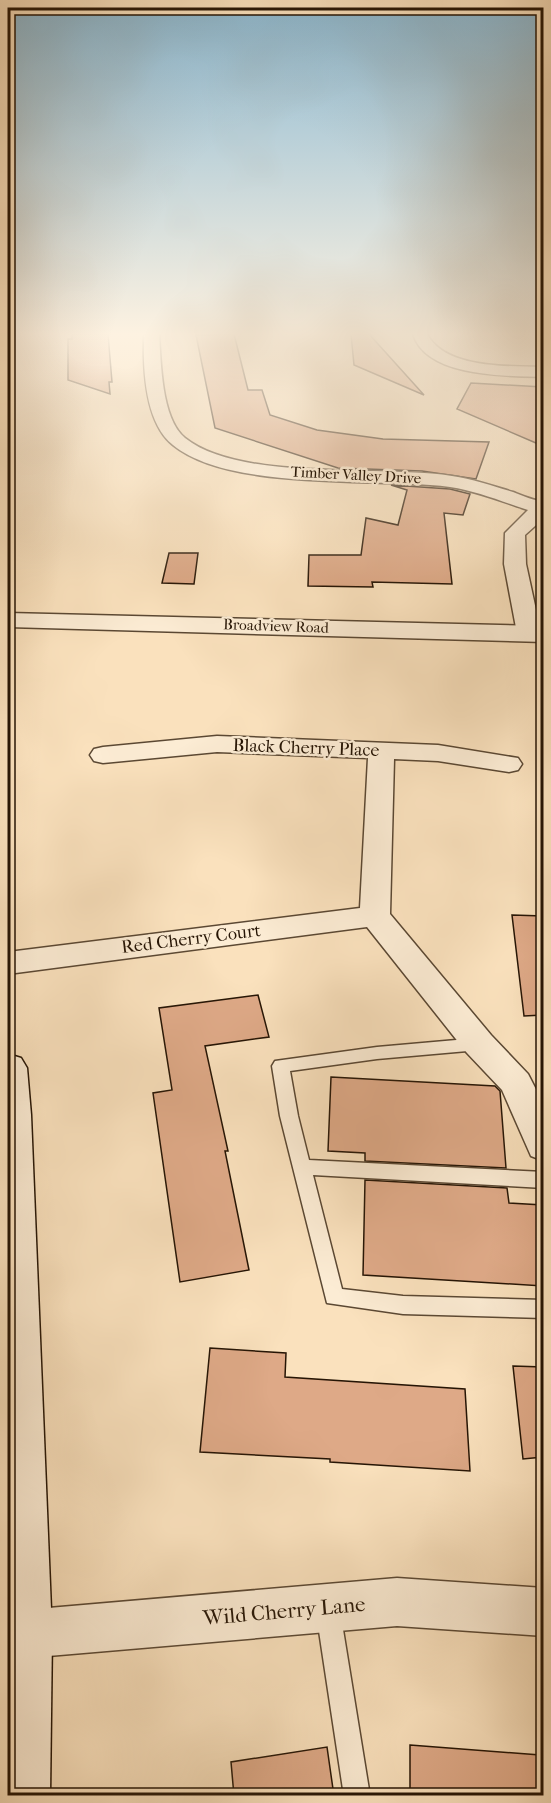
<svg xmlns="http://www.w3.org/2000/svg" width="551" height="1803" font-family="'IM FELL French Canon',serif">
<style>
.building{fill:#dea987;stroke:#261505;stroke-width:1.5}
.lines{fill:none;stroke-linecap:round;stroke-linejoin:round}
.service-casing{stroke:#5b4833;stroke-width:3}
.minor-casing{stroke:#5b4833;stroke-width:3}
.tertiary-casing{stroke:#5b4833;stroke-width:3}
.secondary-casing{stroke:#261505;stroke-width:3}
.service{fill:#fcecd4;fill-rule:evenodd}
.minor{fill:#fcecd4;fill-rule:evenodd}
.tertiary{fill:#fcecd4;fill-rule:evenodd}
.secondary{fill:#fcecd4;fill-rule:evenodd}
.labels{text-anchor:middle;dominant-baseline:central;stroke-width:5;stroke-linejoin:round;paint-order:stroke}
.far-street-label{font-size:15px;fill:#261505;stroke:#fcecd4}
.street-label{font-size:18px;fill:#261505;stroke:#fcecd4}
.near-street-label{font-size:21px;fill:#261505;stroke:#fcecd4}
</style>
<rect width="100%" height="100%" fill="#fae1bd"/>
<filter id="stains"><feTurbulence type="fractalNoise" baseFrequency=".00333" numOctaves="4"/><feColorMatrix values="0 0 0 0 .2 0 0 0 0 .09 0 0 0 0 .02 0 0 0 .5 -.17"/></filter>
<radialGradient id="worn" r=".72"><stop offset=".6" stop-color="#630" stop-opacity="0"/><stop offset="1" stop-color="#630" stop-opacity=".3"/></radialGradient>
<path class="building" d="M 72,334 L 108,334 L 112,382 L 109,382 L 110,394 L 68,380 L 68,339 L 72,339 Z
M 234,334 L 248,390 L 262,390 L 270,415 L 317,430 L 383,439 L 489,442 L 476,479 L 422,471 L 338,468 L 215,428 L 196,335 Z
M 351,334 L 369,334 L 424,395 L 354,365 Z
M 471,383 L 543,387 L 543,446 L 457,409 Z
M 391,485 L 450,489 L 470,494 L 463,515 L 444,513 L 452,584 L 372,582 L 373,587 L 308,586 L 309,555 L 361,555 L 366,518 L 398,525 L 407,490 Z
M 169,553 L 198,553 L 194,584 L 162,583 Z
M 512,915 L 543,916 L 543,1015 L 524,1016 Z
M 258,995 L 269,1037 L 205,1046 L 228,1151 L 225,1151 L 249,1270 L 180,1282 L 153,1093 L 172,1090 L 159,1008 Z
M 331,1077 L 495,1086 L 500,1091 L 506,1168 L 365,1161 L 365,1153 L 328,1151 Z
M 365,1180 L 507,1188 L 509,1203 L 543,1205 L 543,1286 L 363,1275 Z
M 210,1348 L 286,1353 L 285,1377 L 465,1389 L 470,1471 L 330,1462 L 330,1459 L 200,1452 Z
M 513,1366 L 543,1367 L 543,1457 L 523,1459 Z
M 410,1745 L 540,1755 L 543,1796 L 410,1796 Z
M 327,1747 L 334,1796 L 234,1796 L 231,1762 Z"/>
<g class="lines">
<g class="service-casing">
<path id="service" d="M 479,1038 L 485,1040 L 487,1044 L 485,1048 L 479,1050 L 377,1059 L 290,1071 L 298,1116 L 309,1160 L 544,1172 L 544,1188 L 313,1175 L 342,1289 L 403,1296 L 544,1300 L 544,1318 L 403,1314 L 327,1303 L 280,1116 L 272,1066 L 275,1061 L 377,1047 Z
M 328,1599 L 337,1602 L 340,1611 L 370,1796 L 344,1796 L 316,1611 L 319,1602 Z"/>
</g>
<g class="minor-casing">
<path id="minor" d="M 144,334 L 159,334 C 161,362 161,418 185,438 C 240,482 381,465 452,476 C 473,479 493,486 513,492 C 523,496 534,501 544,501 L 544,518 L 525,535 L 526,564 L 541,633 L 537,638 L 529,640 L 521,638 L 517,633 L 504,564 L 505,533 L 528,510 C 503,502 477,491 450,487 C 376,477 231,492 173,445 C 144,422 143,367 144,334 Z
M 413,334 L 427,334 C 445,369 509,366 544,367 L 544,377 C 505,376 426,377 413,334 Z
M 217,736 L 438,745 L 518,758 L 522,764 L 518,770 L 509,772 L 438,761 L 394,759 L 390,914 L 491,1035 L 528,1074 L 544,1105 L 544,1161 L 531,1156 L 502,1090 L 467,1053 L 367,927 L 8,974 L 8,952 L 360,908 L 368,758 L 217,752 L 103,763 L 94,761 L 90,755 L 94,749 L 103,747 Z
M 397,1578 L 544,1588 L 544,1636 L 397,1626 L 25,1658 L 8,1651 L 8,1617 L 25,1610 Z"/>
</g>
<g class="tertiary-casing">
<path id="tertiary" d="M 8,613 L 544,626 L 544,642 L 8,627 Z"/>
</g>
<g class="secondary-casing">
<path id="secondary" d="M 8,1054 L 21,1058 L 27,1068 L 31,1115 L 52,1634 L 50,1796 L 8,1796 Z"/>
</g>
<use href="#service" class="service"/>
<use href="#minor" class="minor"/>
<use href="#tertiary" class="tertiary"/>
<use href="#secondary" class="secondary"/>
</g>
<linearGradient id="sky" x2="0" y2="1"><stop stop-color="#8ab8d2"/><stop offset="0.57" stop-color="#fdf2e1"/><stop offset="1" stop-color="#fdf2e1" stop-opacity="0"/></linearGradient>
<rect width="551" height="586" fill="url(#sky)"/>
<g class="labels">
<g class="far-street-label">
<text transform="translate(356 475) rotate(3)">Timber Valley Drive</text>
<text transform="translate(276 626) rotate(2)">Broadview Road</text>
</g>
<g class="street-label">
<text transform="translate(306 748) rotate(2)">Black Cherry Place</text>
<text transform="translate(191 939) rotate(-7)">Red Cherry Court</text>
</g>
<g class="near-street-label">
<text transform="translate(284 1611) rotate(-5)">Wild Cherry Lane</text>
</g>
</g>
<rect width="551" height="1803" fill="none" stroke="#fae1bd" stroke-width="30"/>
<rect x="9" y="9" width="533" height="1785" fill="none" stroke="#261505" stroke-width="3"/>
<rect x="15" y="15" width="521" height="1773" fill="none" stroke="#261505" stroke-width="1.5"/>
<rect width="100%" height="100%" filter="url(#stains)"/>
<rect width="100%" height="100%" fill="url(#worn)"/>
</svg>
